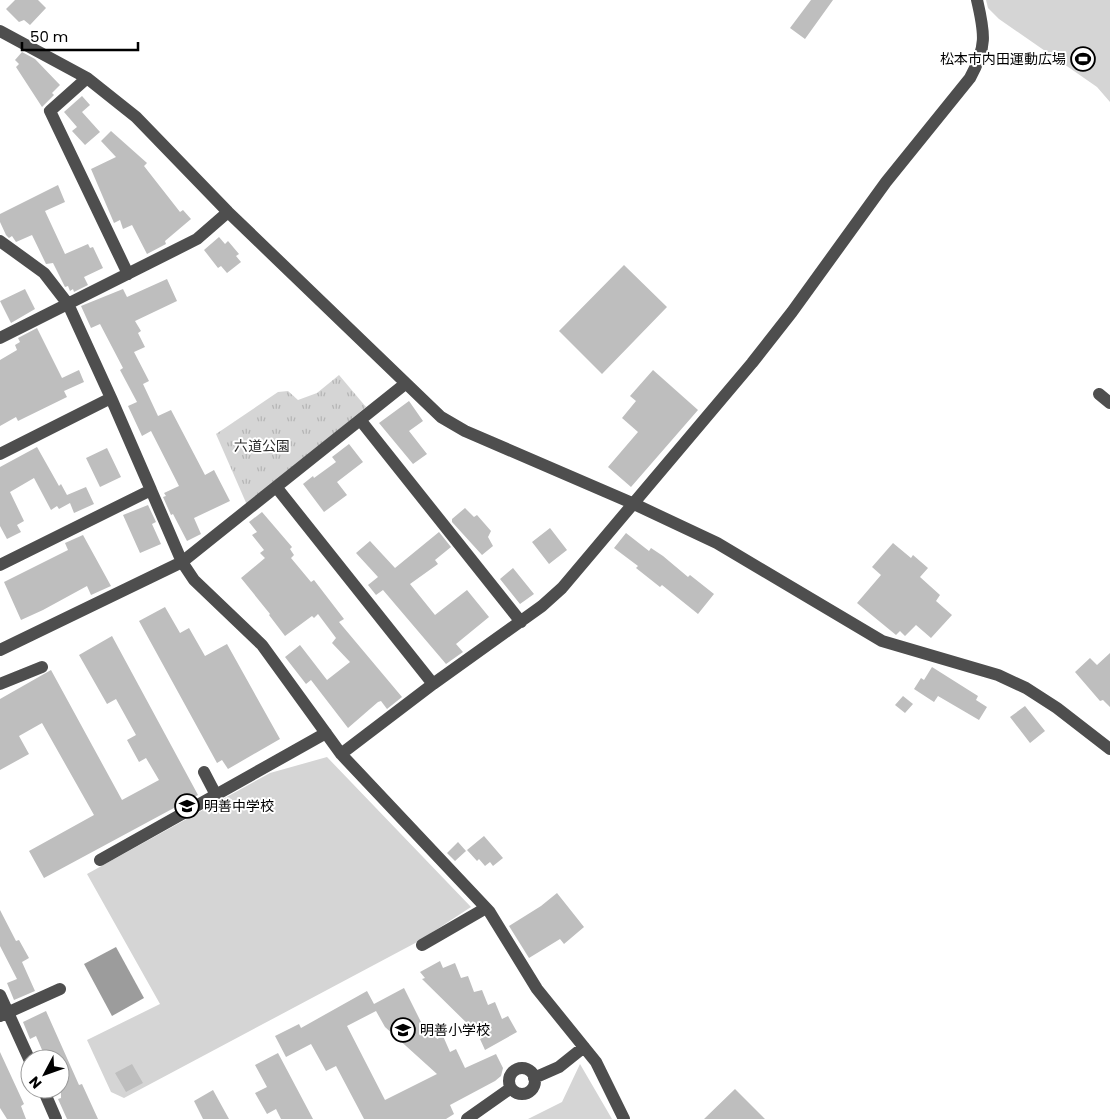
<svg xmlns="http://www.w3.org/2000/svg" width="1110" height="1119" font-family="Poppins,'Noto Sans JP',sans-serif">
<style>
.grass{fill:#d5d5d5}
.park{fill:url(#park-tufts)}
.water{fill:#9c9c9c}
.building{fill:#bebebe;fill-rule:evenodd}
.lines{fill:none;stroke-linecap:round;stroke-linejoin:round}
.minor{stroke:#4e4e4e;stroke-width:12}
.labels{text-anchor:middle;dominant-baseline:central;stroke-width:4;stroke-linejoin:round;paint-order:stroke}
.poi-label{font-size:14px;fill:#000;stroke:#fff;text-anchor:start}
.park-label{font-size:14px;fill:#2c2c2c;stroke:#fff}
</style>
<defs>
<pattern id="park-tufts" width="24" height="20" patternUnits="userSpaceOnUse" patternTransform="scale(1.25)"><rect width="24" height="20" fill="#d5d5d5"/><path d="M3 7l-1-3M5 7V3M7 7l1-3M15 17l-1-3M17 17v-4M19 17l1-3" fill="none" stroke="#b5b5b5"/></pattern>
</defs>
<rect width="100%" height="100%" fill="#fff"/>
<path class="grass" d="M 986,0 L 1110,0 L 1110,102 L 1097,87 L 999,19 L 988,8 Z
M 327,757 L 471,907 L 419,941 L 124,1098 L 111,1092 L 87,1040 L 160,1004 L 87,874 L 270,773 Z
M 580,1064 L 612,1119 L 528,1119 L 562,1102 Z"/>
<path class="park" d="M 339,375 L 366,407 L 247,505 L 216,434 L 278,392 L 288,391 L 298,400 L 317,393 Z"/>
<path class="water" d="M 116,947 L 144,998 L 112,1016 L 84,964 Z"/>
<path class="building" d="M 15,0 L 38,0 L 46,8 L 30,25 L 24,20 L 19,22 L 6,9 Z
M 811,0 L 833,0 L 805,39 L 790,28 Z
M 22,52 L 35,59 L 60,85 L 52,93 L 54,95 L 42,107 L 16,67 L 19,64 L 15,60 Z
M 82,96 L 90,105 L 82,112 L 100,132 L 85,145 L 72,131 L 77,127 L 64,112 Z
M 111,131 L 147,163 L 144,166 L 180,212 L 183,210 L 191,219 L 165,241 L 166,244 L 147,254 L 132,225 L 123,229 L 120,220 L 114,223 L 91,169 L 116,157 L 101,141 Z
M 58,185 L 65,202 L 45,211 L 65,254 L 88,244 L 90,248 L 93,247 L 103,268 L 84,277 L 88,285 L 74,292 L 73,289 L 70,291 L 68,286 L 65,287 L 53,263 L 46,264 L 32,235 L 16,242 L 12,236 L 9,238 L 6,235 L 0,222 L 0,214 Z
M 219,237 L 225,244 L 228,241 L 239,254 L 236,256 L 241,262 L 227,273 L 221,266 L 218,268 L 204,250 Z
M 624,265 L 667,307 L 602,374 L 559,331 Z
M 167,279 L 177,301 L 135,321 L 141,331 L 138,333 L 145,347 L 134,352 L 149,381 L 143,384 L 158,416 L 171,410 L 205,475 L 214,470 L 230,501 L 194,518 L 201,534 L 187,541 L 173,514 L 171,515 L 163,497 L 166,496 L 164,493 L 179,486 L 151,431 L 142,436 L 128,406 L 137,402 L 120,370 L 123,368 L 100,324 L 91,328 L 81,306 L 123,289 L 127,297 Z
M 25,289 L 35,309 L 11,323 L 0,301 Z
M 37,328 L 62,378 L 79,370 L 84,382 L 64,391 L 67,397 L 18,421 L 16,417 L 0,426 L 0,360 L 17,350 L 15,345 L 20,342 L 18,338 Z
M 653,370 L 698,410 L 631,487 L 608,467 L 638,432 L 622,418 L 636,401 L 630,396 Z
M 409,401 L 423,421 L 409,431 L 427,454 L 413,464 L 379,423 Z
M 349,444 L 363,462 L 337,482 L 347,495 L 324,512 L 303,484 L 313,476 L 314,478 L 336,462 L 332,457 Z
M 37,447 L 59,486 L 61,484 L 67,495 L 86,487 L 94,504 L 74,513 L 70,503 L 59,509 L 57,506 L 51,510 L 34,478 L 10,492 L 24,521 L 17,525 L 21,532 L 7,539 L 0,526 L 0,467 Z
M 107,448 L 121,477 L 100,487 L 86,458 Z
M 148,505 L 156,522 L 152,524 L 161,544 L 140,553 L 123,515 Z
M 465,508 L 474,517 L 477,515 L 491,531 L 488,537 L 493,546 L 482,555 L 452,522 L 452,519 Z
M 262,512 L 292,547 L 290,549 L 294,555 L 291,558 L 311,582 L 314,580 L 344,619 L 339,622 L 402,697 L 387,709 L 381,701 L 378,702 L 348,728 L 311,680 L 306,684 L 285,657 L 300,645 L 327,680 L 350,662 L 332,643 L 336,638 L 318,614 L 314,618 L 312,616 L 285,636 L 269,615 L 270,614 L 241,578 L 265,558 L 260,553 L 264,550 L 252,535 L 257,532 L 249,522 Z
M 550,528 L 567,550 L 549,564 L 532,542 Z
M 439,532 L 451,547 L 435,560 L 438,564 L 410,584 L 435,615 L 467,590 L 489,617 L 456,644 L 463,652 L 446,664 L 383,590 L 376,595 L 368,585 L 378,577 L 356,553 L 370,541 L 395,568 Z
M 626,533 L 649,551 L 651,548 L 663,556 L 688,577 L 690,575 L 714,594 L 698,614 L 662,585 L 660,587 L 636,568 L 638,566 L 614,548 Z
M 83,535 L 111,586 L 91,595 L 87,586 L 43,610 L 21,620 L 4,582 L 68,550 L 65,543 Z
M 893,543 L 911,558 L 913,555 L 928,568 L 920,577 L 940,595 L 936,601 L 952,615 L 931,638 L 916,625 L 905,636 L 900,631 L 896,635 L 857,603 L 881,575 L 872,567 Z
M 513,568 L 534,594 L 520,604 L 500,579 Z
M 165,607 L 180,633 L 189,628 L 205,656 L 227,644 L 280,739 L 228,769 L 222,760 L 217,763 L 139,621 Z
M 112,636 L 198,795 L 44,878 L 29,851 L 94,815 L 42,723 L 19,736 L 29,754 L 0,770 L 0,699 L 51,670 L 122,800 L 159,780 L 146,758 L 139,762 L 127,740 L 136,735 L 116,699 L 107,704 L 79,655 Z
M 1110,653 L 1110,707 L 1103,700 L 1100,701 L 1075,672 L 1090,658 L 1097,665 Z
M 932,667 L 978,696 L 976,700 L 987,707 L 979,720 L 938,696 L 934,702 L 914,689 L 921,678 L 924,680 Z
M 903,696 L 913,704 L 905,713 L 895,705 Z
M 1025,706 L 1045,731 L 1030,743 L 1010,717 Z
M 484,836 L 503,858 L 493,866 L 490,862 L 485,866 L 479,859 L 477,861 L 467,850 Z
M 458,842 L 466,851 L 455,861 L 447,853 Z
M 557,893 L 584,927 L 564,944 L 560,939 L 529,958 L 509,926 L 541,906 Z
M 0,910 L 16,941 L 19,940 L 29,958 L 22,962 L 35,991 L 14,1000 L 7,983 L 17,979 L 0,946 Z
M 440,961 L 443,968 L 455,963 L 461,978 L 468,976 L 474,992 L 482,990 L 488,1005 L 495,1002 L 502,1019 L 508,1016 L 517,1032 L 485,1050 L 480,1039 L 482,1038 L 422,979 L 425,978 L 420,972 Z
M 404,988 L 423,1026 L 429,1023 L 437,1039 L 443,1036 L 450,1052 L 456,1049 L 465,1068 L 496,1054 L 503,1068 L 501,1076 L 495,1081 L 450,1105 L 454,1114 L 446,1119 L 364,1119 L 336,1066 L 326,1071 L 311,1044 L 286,1057 L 275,1036 L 299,1024 L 301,1028 L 367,991 L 374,1004 ZM 376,1011 L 385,1027 L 437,1074 L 385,1100 L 347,1026 Z
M 46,1011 L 79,1085 L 82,1084 L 98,1119 L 67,1119 L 58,1099 L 61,1098 L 60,1059 L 46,1059 L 36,1036 L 30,1039 L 23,1022 Z
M 0,1052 L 24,1104 L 21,1106 L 26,1119 L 7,1119 L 0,1108 Z
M 278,1053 L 313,1119 L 281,1119 L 276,1109 L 267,1114 L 255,1093 L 267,1087 L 255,1065 Z
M 132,1064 L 143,1083 L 126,1092 L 115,1073 Z
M 735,1089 L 765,1119 L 704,1119 Z
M 213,1090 L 229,1119 L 203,1119 L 194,1101 Z"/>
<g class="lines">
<path class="minor" d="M 0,31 L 87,78 L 136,117 L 228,212 L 441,417 L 465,431 L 632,503 L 717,543 L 882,641 L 998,675 L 1026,688 L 1057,708 L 1110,749
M 87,78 L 50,111 L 128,274
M 0,241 L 44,273 L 68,304 L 111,398
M 0,338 L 197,239 L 228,212
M 1099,394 L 1110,403
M 361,421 L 521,622
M 0,454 L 111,398 L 151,490 L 0,565
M 277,488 L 433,684
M 151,490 L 182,562 L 194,580 L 262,645 L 341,754 L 489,911 L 537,989 L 596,1062 L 624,1119
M 0,650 L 182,562 L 405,384
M 0,684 L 42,667
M 341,754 L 433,684 L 542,606 L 562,588 L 752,363 L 792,312 L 886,182 L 970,78 C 987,47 985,34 977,0
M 204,772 L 216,795
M 100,860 L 326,733
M 422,945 L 486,908
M 0,995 L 30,1061
M 0,1016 L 60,989
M509 1081a13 13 0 1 1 26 0a13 13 0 1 1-26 0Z
M 534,1078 L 559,1067 L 584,1047
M 43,1089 L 56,1119
M 467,1119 L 511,1088"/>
</g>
<defs>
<g id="stadium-ring" transform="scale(1.25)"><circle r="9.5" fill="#fff" stroke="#000" stroke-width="1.5"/><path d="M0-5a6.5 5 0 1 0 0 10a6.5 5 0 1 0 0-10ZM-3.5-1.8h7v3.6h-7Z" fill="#000"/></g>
<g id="school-ring" transform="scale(1.25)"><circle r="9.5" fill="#fff" stroke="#000" stroke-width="1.5"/><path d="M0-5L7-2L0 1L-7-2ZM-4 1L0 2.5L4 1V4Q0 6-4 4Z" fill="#000"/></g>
</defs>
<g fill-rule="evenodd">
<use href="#stadium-ring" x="1083" y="59"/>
<use href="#school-ring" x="187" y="806"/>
<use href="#school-ring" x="403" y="1030"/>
</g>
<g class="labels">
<g class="poi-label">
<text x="1066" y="59" text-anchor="end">松本市内田運動広場</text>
<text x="204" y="806">明善中学校</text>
<text x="420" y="1030">明善小学校</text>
</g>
<g class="park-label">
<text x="262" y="446">六道公園</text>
</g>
</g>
<g transform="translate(45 1074) rotate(229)"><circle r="24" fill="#ffffff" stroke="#999999"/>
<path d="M0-4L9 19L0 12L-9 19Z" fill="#000000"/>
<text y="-8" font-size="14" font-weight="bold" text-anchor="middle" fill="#000000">N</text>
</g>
<path d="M22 42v8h116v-8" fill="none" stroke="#000000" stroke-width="2.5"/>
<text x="30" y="42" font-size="15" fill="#000000" stroke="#ffffff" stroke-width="4" paint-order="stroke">50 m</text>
</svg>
